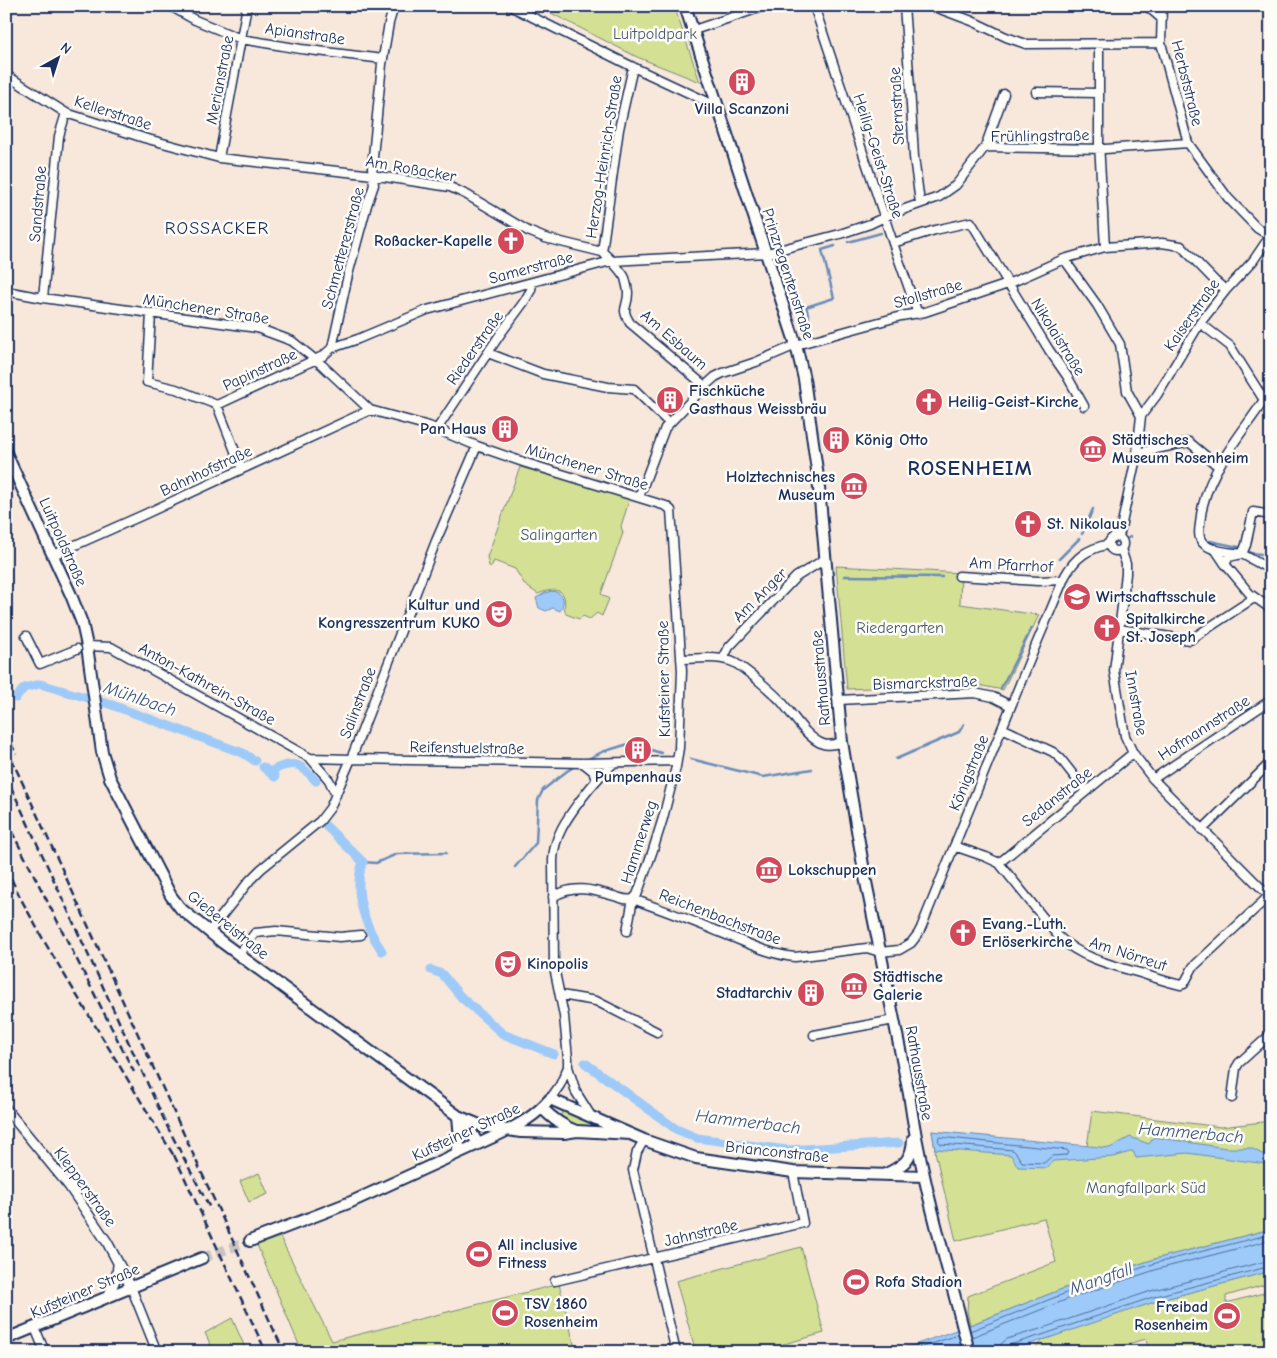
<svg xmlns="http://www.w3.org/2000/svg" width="1277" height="1358" font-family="'Comic Neue',sans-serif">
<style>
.green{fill:#d4e093;stroke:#788878}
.water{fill:#9dcaf8;stroke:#698cba}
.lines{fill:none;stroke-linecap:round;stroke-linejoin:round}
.shore{stroke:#4f6d9c;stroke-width:1}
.stream{stroke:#698cba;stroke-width:2.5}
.canal{stroke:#9dcaf8;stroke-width:9}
.secondary-tunnel{stroke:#cbc3c2;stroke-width:10;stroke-dasharray:10 5;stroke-linecap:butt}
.minor-casing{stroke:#1b2f5e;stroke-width:11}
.tertiary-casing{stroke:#1b2f5e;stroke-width:12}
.secondary-casing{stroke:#1b2f5e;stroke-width:14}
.minor{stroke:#fdfcf7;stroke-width:8}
.tertiary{stroke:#fdfcf7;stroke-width:9}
.secondary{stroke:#fdfcf7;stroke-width:10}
.rail{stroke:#1b2f5e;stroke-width:2.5;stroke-dasharray:8 4;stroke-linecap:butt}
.labels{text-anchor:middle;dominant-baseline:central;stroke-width:5;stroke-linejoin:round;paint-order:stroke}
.street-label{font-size:16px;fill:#1b2f5e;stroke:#fdfcf7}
.park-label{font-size:16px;fill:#495b6b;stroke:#fdfcf7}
.poi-label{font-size:16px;font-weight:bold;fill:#1b2f5e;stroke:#fdfcf7;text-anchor:start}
.neighbourhood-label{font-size:18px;letter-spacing:1px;fill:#1b2f5e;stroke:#fdfcf7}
.water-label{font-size:18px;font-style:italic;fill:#3c5684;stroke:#fdfcf7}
.district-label{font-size:21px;font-weight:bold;letter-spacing:1px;fill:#1b2f5e;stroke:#fdfcf7}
</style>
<rect width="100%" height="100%" fill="#f7e8db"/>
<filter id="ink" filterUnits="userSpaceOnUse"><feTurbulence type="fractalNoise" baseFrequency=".02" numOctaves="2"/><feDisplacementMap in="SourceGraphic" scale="10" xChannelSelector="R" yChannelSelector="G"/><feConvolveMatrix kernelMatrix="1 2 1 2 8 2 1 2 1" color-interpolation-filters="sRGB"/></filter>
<g filter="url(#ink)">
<path class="green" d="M 537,6 L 674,6 L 700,82 L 637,57 Z
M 520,467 L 630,498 L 621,526 L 623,533 L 601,594 L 609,599 L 602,616 L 597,613 L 590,619 L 583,616 L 579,619 L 566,614 C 563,608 566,603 564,597 C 561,586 545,591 538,594 L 525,585 L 515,569 L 494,561 L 491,567 L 489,566 L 487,557 Z
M 836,566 L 961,573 L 960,604 L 1039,615 L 1003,690 L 973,684 L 847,689 Z
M 564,1110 L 606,1128 L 573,1125 L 559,1118 Z
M 1092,1111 L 1221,1127 L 1271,1121 L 1271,1229 L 1155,1259 L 1065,1288 L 970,1325 L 967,1311 L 968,1296 L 1056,1262 L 1044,1218 L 956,1241 L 936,1156 L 932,1131 L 1087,1147 Z
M 259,1173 L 268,1194 L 249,1202 L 240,1181 Z
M 280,1237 L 332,1341 L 559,1284 L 576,1352 L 302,1352 L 257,1245 Z
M 801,1247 L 824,1333 L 755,1352 L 696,1352 L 676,1281 Z
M 1271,1271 L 1271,1283 L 1226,1296 L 1226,1303 L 1271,1291 L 1271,1352 L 1149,1352 L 1146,1339 L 1099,1352 L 1032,1352 L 1043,1340 L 1111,1316 L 1157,1301 Z
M 232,1318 L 247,1352 L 214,1352 L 205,1333 Z"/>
<path class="water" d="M 552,591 C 564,593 566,601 560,611 L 553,608 L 546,611 L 539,608 L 536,598 L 545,593 Z
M 932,1131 L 1110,1148 L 1130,1137 L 1149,1144 L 1154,1137 L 1226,1148 L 1251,1148 L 1264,1155 L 1267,1148 L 1271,1149 L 1271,1162 L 1266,1164 L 1187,1153 L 1136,1158 L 1133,1151 L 1114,1157 L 1053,1161 L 1047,1168 L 1018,1167 L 1011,1155 L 935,1149 Z
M 1271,1229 L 1271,1271 L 1157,1301 L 1043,1340 L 1003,1352 L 888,1352 L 914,1345 L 970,1325 L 1065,1288 L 1155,1259 Z"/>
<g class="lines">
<path class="shore" d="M 939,1137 L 1067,1150 L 1069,1153 L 1067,1155 L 1052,1156 L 1044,1163 L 1022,1162 L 1016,1153 L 1013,1150 L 941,1144 L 939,1142 Z
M 970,1331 L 1066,1293 L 1156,1263 L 1271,1234
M 972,1337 L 1068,1299 L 1158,1269 L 1271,1240
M 907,1352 L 958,1335
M 999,1352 L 1001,1344 L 1007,1339 L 1040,1329 L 1154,1290 L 1271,1260
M 1005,1352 L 1006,1347 L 1009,1345 L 1042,1335 L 1156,1296 L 1271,1266"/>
<path class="stream" d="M 848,242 L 881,233
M 809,317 L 806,307 L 834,298 L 822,250 L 835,246
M 1082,534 L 1093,509
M 1128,538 L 1130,537
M 1210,541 L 1243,548 L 1251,553 L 1261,554
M 1059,559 L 1079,539
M 844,576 L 942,577
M 1001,688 L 1032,628
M 691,759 L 763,777 L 812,769
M 896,759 L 959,732 L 964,724
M 586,760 L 602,752 L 635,742 L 643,744 L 651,750 L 661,753
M 363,862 L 376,863 L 397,854 L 446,853
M 515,867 L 536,843 L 538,800 L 543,790 L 567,771 L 577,765"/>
<path class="canal" d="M 16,698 L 24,688 L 40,684 L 109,704 L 243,753 L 255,761
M 263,767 L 275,777
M 270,772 C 276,768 288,763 297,765 C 304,767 311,776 316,781
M 326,826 L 363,862 C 352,891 365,926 382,951
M 431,970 L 442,974 L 461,997 L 503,1034 L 554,1054
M 585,1063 L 676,1129 L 697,1138 L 787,1150 L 899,1143"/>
<path class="secondary-tunnel" d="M 202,1258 L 250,1241"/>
<g class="minor-casing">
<path id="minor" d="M 170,6 L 195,20 L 241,39 L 301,49 L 383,59
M 510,6 L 633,67 L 710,103 L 717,104
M 814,6 L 895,249 L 918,314
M 904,6 L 910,87 L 914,157 L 920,203
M 932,6 L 972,21 L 1006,37 L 1026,44 L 1161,43
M 1147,6 L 1162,19
M 694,30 L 765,6
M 1099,44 L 1099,143 L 1105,247
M 6,75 L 66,113 L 144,138 L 219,158 L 365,174 L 450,187 L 467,195 L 528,231 L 545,238 L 602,252 C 607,255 623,273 625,278 C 626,282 628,289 628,293 C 628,309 620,307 630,323 L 705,386
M 1036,92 L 1098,93
M 985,147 L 1004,94
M 219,158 L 247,6
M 893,243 L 935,230 L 971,222 L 1049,350 L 1067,376 L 1084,406
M 602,252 L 619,129 L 633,67
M 1064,259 L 1097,305 L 1120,344 L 1127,391 L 1141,416
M 6,291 L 43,298 L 257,328 L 292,341 L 322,365 L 370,410 L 429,426 L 477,446 L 526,463 L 666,506 L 671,510 L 682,671 L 679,748 L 676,767 L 663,818 L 653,850 L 637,895 L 633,899 L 627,931
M 43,298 L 59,136 L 66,113
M 151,314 L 147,382 L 176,389 L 217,405 L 323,356 L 332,348 L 358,339 L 427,310 L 611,261 L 767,253 L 840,234 L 870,224 L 891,214 L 939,197 L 956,185 L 985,147 L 1105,149 L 1188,143
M 1200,323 L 1230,346 L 1264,400 C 1239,438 1203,476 1200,524 C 1199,530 1198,537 1202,542 C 1211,552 1230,552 1242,554 L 1229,557 L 1225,564 L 1215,549
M 332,348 L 348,275 L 367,205 L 374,185 L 372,167 L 382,64 L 389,23 L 394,6
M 488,353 L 543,374 L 608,387 L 634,389 L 669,423
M 217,405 L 242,469
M 1141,416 L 1157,395 L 1200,323 L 1226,290 L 1253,261 L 1270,236 L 1257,228 L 1228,198 L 1188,143 L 1161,43 L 1162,6
M 437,429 L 501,333 L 524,302 L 531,290 L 532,283
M 1137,453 L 1189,442 L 1219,467
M 639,497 L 665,428 L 705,386 L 715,377 L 723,373 L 756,362 L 796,345 L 901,316 L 925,312 L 1008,284 L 1064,259 L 1105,247 L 1162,243 L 1181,246 L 1215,281 L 1226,290
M 1271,515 L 1253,512 L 1246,545 L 1242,554 L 1271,570
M1109 544a7 7 0 1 1 14 0a7 7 0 1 1-14 0Z
M 1119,537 L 1137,453 L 1141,416
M 1121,549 L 1126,564 L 1126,574 L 1114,671 L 1125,736 L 1133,753 L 1153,779 L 1271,898
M 53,555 L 143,515 L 370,410
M 1225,564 L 1250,594 L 1271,609
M 959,576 L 1038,581 L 1063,580
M 1119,629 L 1190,640 L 1254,598
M 26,636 L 40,664 L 77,649
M 87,646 L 111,647 L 310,758 L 351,759 L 583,763 L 677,761
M 681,659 C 698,659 720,655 735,663 C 747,670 770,690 780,700 C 792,713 806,738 823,744 C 829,746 836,744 842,742
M 723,659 L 729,647 L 796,577 L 825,559
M 839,700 L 975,693 L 993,697 L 1011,706
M 1002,728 L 1053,752 L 1060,758 L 1086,791
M 310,758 L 329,780 L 336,795
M 583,763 L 593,771 L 596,780
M 1153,779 L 1271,700
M 1202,830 L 1271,762
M 954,846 L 986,857 L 999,863 L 1059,937 C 1081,958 1111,965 1140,973 C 1153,977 1167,982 1181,985 L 1184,984 L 1193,967 L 1269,896
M 999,863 L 1133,753
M 553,897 C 573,884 593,890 614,896 C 621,898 626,901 633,899 C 662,910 691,920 719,932 C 744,941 769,955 795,957 L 867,948 L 880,952 L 899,950 L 911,943 L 918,934 L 921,928 L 1033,652 L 1065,576 C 1076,556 1088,549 1109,544
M 209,932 L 250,880 L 261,869 L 320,821 L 330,808 L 351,759 L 436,541 L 477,446
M 238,955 L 255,933 L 276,931 L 340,937 L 361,935
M 561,995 L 596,1001 L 657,1032
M 814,1035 L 894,1020
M 568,1067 L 576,1092 L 591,1116
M 1232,1098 L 1236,1068 L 1239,1063 L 1271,1034
M 550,1099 L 560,1085 L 568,1067 L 568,1059 L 564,1016 L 554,967 L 553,860 C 554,835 568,817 582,798 C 592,785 602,773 614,763
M 644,1140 L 637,1152 L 633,1170 L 676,1352
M 555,1281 L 803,1223 L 793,1172
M 131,1287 L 157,1352
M 35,1328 L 45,1352"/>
</g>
<g class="tertiary-casing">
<path id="tertiary" d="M 1271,234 L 1271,236
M 6,1109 L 69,1186 L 107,1242 L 131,1287
M 108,1297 L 117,1275 L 118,1265"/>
</g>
<g class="secondary-casing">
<path id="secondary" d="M 685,6 L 796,345 L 804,379 L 818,477 L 842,742 L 865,877 L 909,1094 C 921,1182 948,1266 969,1352
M 6,453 L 71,595 L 82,623 L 87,646 L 102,752 L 110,778 L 171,896 L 181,909 L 223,943 L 458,1116 L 482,1126 L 521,1132 L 564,1133 L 577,1131 L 631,1134
M 542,1108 C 553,1119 562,1126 576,1131
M 460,1118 L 470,1130 L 478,1144
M 457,1153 L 460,1138 L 458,1116
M 886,1174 C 904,1165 912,1160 913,1139
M 250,1241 L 351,1202 L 500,1134 C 521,1124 535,1116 550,1099 L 644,1140 L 696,1158 L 793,1172 L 924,1176
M 6,1339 L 202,1258"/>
</g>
<use href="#minor" class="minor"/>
<use href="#tertiary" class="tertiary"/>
<use href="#secondary" class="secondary"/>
<path class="rail" d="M 6,732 L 16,754
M 6,747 L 284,1352
M 6,776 L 167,1126 L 211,1210
M 6,820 L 134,1072
M 6,868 L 21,899 L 44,941 L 177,1161
M 174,1155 L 266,1352"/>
</g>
</g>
<defs>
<g id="building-disc" transform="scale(1.4375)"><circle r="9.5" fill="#d1495b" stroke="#fdfcf7"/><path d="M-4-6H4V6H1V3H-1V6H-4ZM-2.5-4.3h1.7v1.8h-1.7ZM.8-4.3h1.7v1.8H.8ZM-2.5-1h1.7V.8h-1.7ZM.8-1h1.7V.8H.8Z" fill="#fff"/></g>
<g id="church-disc" transform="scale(1.4375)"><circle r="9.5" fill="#d1495b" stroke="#fdfcf7"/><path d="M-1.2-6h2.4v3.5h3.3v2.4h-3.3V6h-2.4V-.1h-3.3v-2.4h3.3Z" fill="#fff"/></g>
<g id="museum-disc" transform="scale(1.4375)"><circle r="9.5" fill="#d1495b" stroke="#fdfcf7"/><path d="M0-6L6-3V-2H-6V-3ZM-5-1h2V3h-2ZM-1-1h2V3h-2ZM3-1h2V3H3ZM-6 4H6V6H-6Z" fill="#fff"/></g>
<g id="school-disc" transform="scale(1.4375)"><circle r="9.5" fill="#d1495b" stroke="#fdfcf7"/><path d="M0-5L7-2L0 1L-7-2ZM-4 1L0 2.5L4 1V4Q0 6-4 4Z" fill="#fff"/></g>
<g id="theatre-disc" transform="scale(1.4375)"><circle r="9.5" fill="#d1495b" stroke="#fdfcf7"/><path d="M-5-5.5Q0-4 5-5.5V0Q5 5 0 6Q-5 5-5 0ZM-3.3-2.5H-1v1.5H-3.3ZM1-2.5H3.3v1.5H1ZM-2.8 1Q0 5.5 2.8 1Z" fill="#fff"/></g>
<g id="stadium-disc" transform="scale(1.4375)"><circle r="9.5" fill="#d1495b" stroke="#fdfcf7"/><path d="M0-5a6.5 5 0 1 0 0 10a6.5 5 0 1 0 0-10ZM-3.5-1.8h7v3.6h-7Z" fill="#fff"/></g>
</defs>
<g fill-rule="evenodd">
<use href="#building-disc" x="742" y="82"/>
<use href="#church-disc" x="511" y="241"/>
<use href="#building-disc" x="670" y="400"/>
<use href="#church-disc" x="929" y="402"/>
<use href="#building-disc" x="505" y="429"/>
<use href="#building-disc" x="836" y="440"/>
<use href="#museum-disc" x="1093" y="449"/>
<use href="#museum-disc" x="854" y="486"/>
<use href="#church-disc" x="1028" y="524"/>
<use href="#school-disc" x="1077" y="597"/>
<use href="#theatre-disc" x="499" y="614"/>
<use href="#church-disc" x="1107" y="628"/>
<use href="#building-disc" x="638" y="750"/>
<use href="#museum-disc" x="769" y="870"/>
<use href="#church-disc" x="963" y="933"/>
<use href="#theatre-disc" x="508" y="964"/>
<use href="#museum-disc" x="854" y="986"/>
<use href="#building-disc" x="811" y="993"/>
<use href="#stadium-disc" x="479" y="1254"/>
<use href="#stadium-disc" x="856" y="1282"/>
<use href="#stadium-disc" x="505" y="1313"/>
<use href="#stadium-disc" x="1227" y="1316"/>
</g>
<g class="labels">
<g class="street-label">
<text transform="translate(305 34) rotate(8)">Apianstraße</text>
<text transform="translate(220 80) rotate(-79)">Merianstraße</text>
<text transform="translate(1187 83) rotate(76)">Herbststraße</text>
<text transform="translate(897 106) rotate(-93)">Sternstraße</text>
<text transform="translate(113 113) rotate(18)">Kellerstraße</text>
<text transform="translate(1040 136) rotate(-1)">Frühlingstraße</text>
<text transform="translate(878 156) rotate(72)">Heilig-Geist-Straße</text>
<text transform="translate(604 157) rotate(-81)">Herzog-Heinrich-Straße</text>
<text transform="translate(411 169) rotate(10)">Am Roßacker</text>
<text transform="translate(38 204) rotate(-85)">Sandstraße</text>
<text transform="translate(343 248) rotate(-75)">Schmettererstraße</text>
<text transform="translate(531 268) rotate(-15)">Samerstraße</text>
<text transform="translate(788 274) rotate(72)">Prinzregentenstraße</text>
<text transform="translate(928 294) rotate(-16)">Stollstraße</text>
<text transform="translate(206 309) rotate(9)">Münchener Straße</text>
<text transform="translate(1192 315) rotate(-55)">Kaiserstraße</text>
<text transform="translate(1058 337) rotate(58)">Nikolaistraße</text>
<text transform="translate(674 340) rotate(41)">Am Esbaum</text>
<text transform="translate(475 348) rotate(-55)">Riederstraße</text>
<text transform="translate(260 370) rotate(-25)">Papinstraße</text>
<text transform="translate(587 467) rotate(17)">Münchener Straße</text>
<text transform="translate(206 471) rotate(-25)">Bahnhofstraße</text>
<text transform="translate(63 542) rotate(66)">Luitpoldstraße</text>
<text transform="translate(1011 565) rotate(3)">Am Pfarrhof</text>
<text transform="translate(760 595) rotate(-45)">Am Anger</text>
<text transform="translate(821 678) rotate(-95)">Rathausstraße</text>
<text transform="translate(664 679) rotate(-91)">Kufsteiner Straße</text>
<text transform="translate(925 683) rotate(-2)">Bismarckstraße</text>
<text transform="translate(207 684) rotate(29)">Anton-Kathrein-Straße</text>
<text transform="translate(358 703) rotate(-69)">Salinstraße</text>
<text transform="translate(1136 703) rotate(80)">Innstraße</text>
<text transform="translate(1204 728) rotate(-33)">Hofmannstraße</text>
<text transform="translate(467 748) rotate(1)">Reifenstuelstraße</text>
<text transform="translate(969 773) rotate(-68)">Königstraße</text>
<text transform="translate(1057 797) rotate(-39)">Sedanstraße</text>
<text transform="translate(639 842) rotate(-72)">Hammerweg</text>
<text transform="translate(720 917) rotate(21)">Reichenbachstraße</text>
<text transform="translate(228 925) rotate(39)">Gießereistraße</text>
<text transform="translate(1128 954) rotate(18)">Am Nörreut</text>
<text transform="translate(919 1073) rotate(80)">Rathausstraße</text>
<text transform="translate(466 1132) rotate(-25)">Kufsteiner Straße</text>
<text transform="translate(777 1152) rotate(6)">Brianconstraße</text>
<text transform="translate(85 1187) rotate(54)">Klepperstraße</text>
<text transform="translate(701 1233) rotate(-13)">Jahnstraße</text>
<text transform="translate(85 1291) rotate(-23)">Kufsteiner Straße</text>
</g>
<g class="park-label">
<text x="655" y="34">Luitpoldpark</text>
<text x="559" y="535">Salingarten</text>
<text x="900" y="628">Riedergarten</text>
<text x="1146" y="1188">Mangfallpark Süd</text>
</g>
<g class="poi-label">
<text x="742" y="109" text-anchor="middle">Villa Scanzoni</text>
<text x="492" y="241" text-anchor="end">Roßacker-Kapelle</text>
<text x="689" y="391">Fischküche<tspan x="689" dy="18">Gasthaus Weissbräu</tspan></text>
<text x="948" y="402">Heilig-Geist-Kirche</text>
<text x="486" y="429" text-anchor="end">Pan Haus</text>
<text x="855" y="440">König Otto</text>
<text x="1112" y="440">Städtisches<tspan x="1112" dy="18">Museum Rosenheim</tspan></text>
<text x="835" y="477" text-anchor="end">Holztechnisches<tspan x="835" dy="18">Museum</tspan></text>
<text x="1047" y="524">St. Nikolaus</text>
<text x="1096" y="597">Wirtschaftsschule</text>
<text x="480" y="605" text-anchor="end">Kultur und<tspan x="480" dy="18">Kongresszentrum KUKO</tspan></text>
<text x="1126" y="619">Spitalkirche<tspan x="1126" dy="18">St. Joseph</tspan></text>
<text x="638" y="777" text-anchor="middle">Pumpenhaus</text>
<text x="788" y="870">Lokschuppen</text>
<text x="982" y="924">Evang.-Luth.<tspan x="982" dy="18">Erlöserkirche</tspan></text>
<text x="527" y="964">Kinopolis</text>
<text x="873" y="977">Städtische<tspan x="873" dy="18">Galerie</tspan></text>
<text x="792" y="993" text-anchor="end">Stadtarchiv</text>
<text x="498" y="1245">All inclusive<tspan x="498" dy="18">Fitness</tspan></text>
<text x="875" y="1282">Rofa Stadion</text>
<text x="524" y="1304">TSV 1860<tspan x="524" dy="18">Rosenheim</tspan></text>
<text x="1208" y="1307" text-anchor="end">Freibad<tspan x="1208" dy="18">Rosenheim</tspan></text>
</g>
<g class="neighbourhood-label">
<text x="217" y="228">ROSSACKER</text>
</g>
<g class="water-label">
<text transform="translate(140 699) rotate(19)">Mühlbach</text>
<text transform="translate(748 1122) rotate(7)">Hammerbach</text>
<text transform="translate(1191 1133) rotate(5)">Hammerbach</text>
<text transform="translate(1101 1279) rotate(-19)">Mangfall</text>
</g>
<g class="district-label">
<text x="970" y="468">ROSENHEIM</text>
</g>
</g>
<rect width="1277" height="1358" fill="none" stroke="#fdfcf7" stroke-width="25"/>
<rect x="12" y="12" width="1252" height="1333" fill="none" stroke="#1b2f5e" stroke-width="2" filter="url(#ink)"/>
<g transform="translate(58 58) rotate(39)" stroke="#fdfcf7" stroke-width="4" paint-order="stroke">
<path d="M0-4L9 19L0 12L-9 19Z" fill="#1b2f5e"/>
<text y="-8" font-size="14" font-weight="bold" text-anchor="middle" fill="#1b2f5e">N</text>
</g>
</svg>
